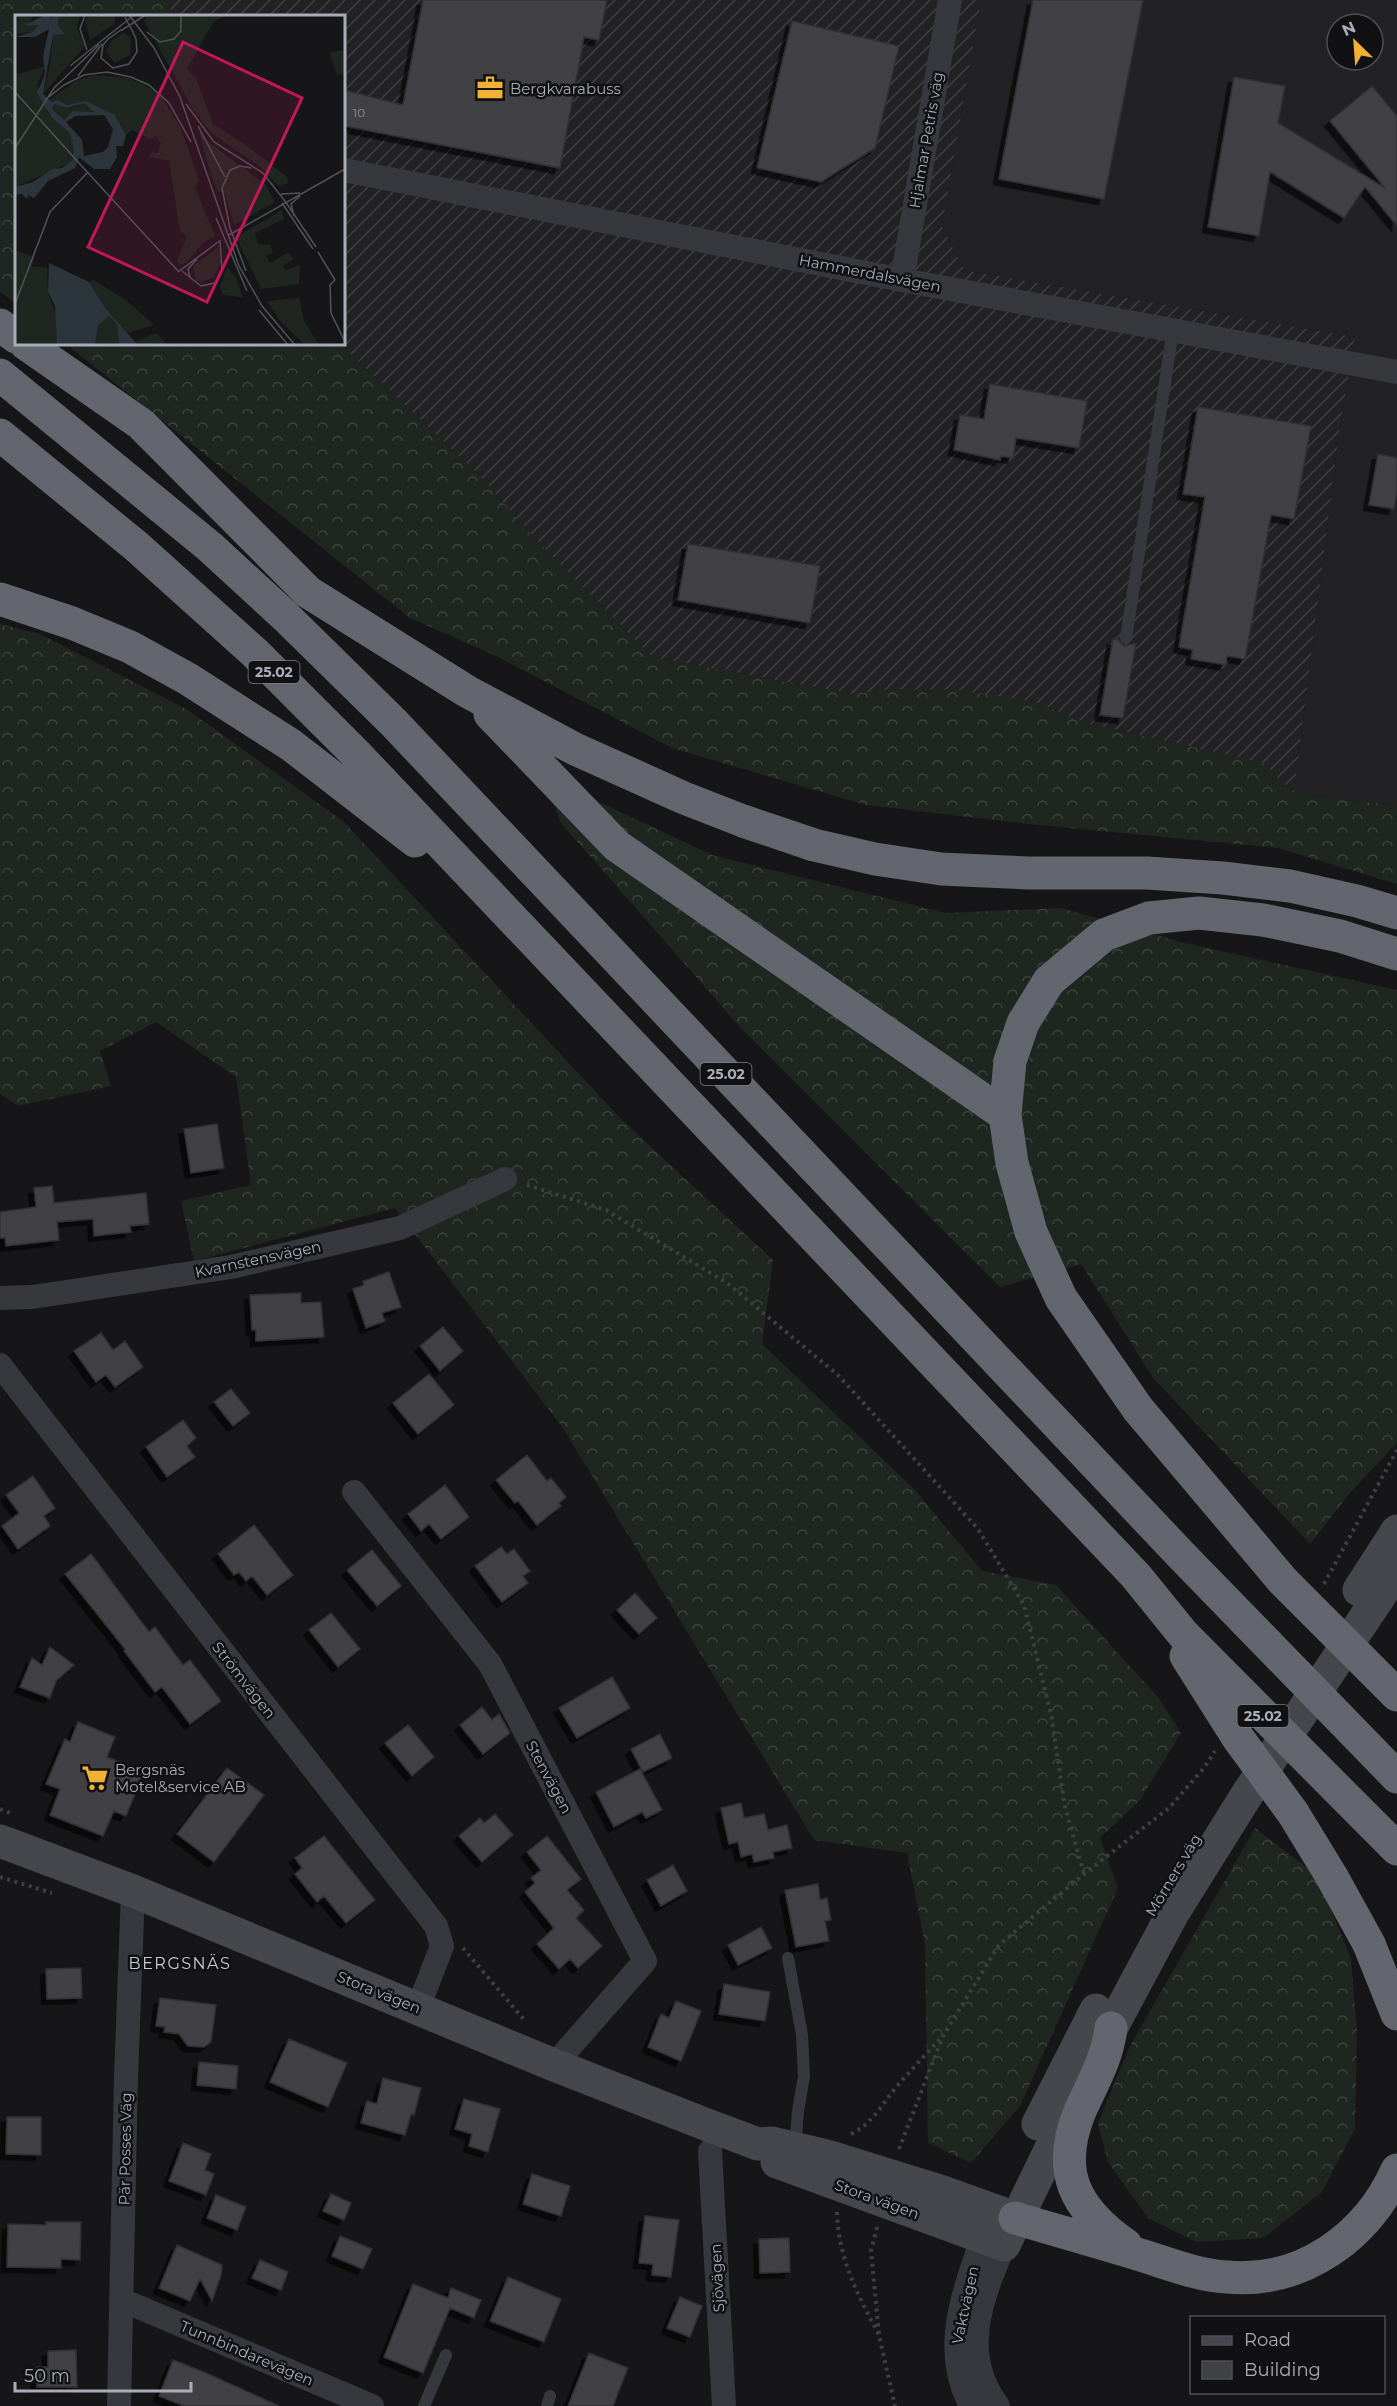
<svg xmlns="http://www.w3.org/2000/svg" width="1397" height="2406" font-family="Montserrat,sans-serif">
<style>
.built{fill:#222225;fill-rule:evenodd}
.industrial{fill:url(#industrial-furrows)}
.forest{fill:url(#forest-crowns)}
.building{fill:#404145;stroke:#303034;stroke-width:1.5;filter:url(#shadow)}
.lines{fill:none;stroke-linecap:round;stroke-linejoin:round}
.path{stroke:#3d3f44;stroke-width:4;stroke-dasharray:3 4.5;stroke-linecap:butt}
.lane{stroke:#37383d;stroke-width:12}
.street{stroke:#37383d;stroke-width:24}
.secondary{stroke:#45474d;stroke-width:33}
.highway{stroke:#63666e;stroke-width:33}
.labels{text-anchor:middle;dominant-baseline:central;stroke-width:5;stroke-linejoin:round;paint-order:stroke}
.number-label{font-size:12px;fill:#8e929b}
.shield{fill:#111113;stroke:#7b7e86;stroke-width:1.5}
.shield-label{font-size:14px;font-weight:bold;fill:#a8adb8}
.poi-label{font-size:15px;fill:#a8adb8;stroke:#111113;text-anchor:start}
.street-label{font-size:15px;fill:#a8adb8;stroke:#111113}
.neighbourhood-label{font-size:16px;letter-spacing:1.5px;fill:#c9ccd4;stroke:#111113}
.inset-road{fill:none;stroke:#505258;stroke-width:1.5}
.view{fill:#c2185b;fill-opacity:0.15;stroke:#c2185b;stroke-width:3}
.inset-edge{fill:none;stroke:#a8adb8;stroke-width:3}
</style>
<defs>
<pattern id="industrial-furrows" width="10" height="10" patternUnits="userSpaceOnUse" patternTransform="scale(1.5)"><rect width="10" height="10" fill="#222225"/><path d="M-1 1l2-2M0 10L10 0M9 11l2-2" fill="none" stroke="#3f3f43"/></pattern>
<pattern id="forest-crowns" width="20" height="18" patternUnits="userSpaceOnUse" patternTransform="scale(1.5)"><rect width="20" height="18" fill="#1e261f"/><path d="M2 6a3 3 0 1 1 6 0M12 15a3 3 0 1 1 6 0" fill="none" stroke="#3c433d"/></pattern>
<filter id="shadow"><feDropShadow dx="-5.5" dy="5.5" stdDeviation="0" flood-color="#0009"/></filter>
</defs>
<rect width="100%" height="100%" fill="#161618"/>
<path class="built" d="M 981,0 L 1397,0 L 1397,806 L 1294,793 L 1339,432 L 1355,337 L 964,270 L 942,226 ZM 1337,24 L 1373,24 L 1373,60 L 1337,60 Z"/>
<path class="industrial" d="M 171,0 L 981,0 L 942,226 L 964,270 L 1355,337 L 1339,432 L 1294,793 L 1263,763 L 1086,723 L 1032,701 L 898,689 L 851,694 L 652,657 L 540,544 L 477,473 L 340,344 L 344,344 L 344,16 L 170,16 Z"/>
<path class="forest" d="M 0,0 L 171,0 L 170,16 L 16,16 L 16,304 L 0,292 Z
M 66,344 L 340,344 L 477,473 L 540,544 L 652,657 L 851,694 L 898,689 L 958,690 L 1032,701 L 1086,723 L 1263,763 L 1294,793 L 1397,806 L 1397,884 L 1278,848 L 1029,824 L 866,805 L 672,748 L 496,656 L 410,618 Z
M 0,624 L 40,634 L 188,710 L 343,821 L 622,1120 L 773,1260 L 762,1344 L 914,1489 L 982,1571 L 1056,1585 L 1158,1697 L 1181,1733 L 1140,1800 L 1100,1838 L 1118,1888 L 1020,2106 L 971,2163 L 928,2143 L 925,1944 L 907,1853 L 814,1840 L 563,1428 L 395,1208 L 194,1261 L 181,1201 L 251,1185 L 236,1077 L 156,1022 L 100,1051 L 111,1086 L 18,1106 L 0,1094 Z
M 544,776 L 712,855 L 946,913 L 1061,908 L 1185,943 L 1397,990 L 1397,1443 L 1349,1494 L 1310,1544 L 1154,1379 L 1081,1264 L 1000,1287 L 741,1028 L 561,823 Z
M 1255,1828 L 1310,1870 L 1332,1912 L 1351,1959 L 1357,2029 L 1355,2129 L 1322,2192 L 1263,2238 L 1196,2242 L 1148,2218 L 1108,2162 L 1098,2123 L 1130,2046 Z"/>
<path class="building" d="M 423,0 L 607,0 L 599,40 L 584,37 L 560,168 L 344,126 L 344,90 L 403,105 Z
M 1033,0 L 1143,0 L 1104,199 L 999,179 Z
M 792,21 L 899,46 L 875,148 L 821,182 L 757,168 Z
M 1234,77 L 1285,86 L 1278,123 L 1385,188 L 1330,121 L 1372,86 L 1397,116 L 1397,226 L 1365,187 L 1344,218 L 1270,172 L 1259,236 L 1208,227 Z
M 990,384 L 1087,401 L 1079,448 L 1016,438 L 1013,458 L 1001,456 L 1000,460 L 954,450 L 960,415 L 984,419 Z
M 1198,407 L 1311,426 L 1294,519 L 1271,515 L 1245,659 L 1227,656 L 1226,665 L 1191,659 L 1193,650 L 1179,647 L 1205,497 L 1183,494 Z
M 1378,454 L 1397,458 L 1397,490 L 1394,509 L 1369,505 Z
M 688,544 L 820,566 L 810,623 L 678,600 Z
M 1113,639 L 1118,640 L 1124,646 L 1136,643 L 1123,718 L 1100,715 Z
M 217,1124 L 224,1168 L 191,1173 L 184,1129 Z
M 52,1186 L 54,1203 L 146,1193 L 149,1224 L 130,1226 L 131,1232 L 94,1236 L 93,1219 L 57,1222 L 59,1240 L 6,1246 L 5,1238 L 0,1238 L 0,1212 L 36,1207 L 34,1188 Z
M 389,1272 L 401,1307 L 382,1313 L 385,1321 L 366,1328 L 353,1289 L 364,1285 L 363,1281 Z
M 301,1293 L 301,1303 L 321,1302 L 324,1337 L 256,1341 L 256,1330 L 252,1330 L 250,1295 Z
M 443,1327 L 463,1351 L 440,1371 L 420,1346 Z
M 101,1333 L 113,1350 L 125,1341 L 143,1367 L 115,1387 L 106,1375 L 96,1382 L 74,1351 Z
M 429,1374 L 454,1405 L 418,1434 L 393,1403 Z
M 231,1389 L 250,1413 L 233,1426 L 214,1402 Z
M 183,1420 L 196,1438 L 187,1446 L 195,1457 L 167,1477 L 146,1447 Z
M 527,1455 L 547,1481 L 551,1478 L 566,1497 L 559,1503 L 561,1506 L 537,1525 L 518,1501 L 515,1503 L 496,1480 Z
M 33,1476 L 55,1508 L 44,1516 L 50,1526 L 18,1549 L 2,1526 L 19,1513 L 6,1495 Z
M 445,1485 L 469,1517 L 441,1539 L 429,1524 L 421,1531 L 408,1514 Z
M 254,1525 L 293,1575 L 267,1595 L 252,1576 L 246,1581 L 239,1572 L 234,1575 L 218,1554 Z
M 501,1547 L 507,1554 L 514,1549 L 530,1571 L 523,1576 L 528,1583 L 502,1602 L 475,1566 Z
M 372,1550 L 401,1586 L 377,1606 L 347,1570 Z
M 91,1554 L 149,1632 L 155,1627 L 183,1665 L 190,1660 L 221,1701 L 190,1724 L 162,1687 L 155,1692 L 124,1651 L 125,1649 L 65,1574 Z
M 635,1593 L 657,1618 L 639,1634 L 617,1610 Z
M 331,1613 L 360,1649 L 338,1667 L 309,1630 Z
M 50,1647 L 74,1665 L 56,1681 L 50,1698 L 20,1687 L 32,1658 L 42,1665 Z
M 612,1677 L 630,1708 L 577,1738 L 559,1708 Z
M 482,1707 L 492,1720 L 499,1714 L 510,1733 L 483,1754 L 460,1725 Z
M 78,1722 L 115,1737 L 107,1757 L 144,1772 L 126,1816 L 114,1811 L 103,1836 L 50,1815 L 60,1789 L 46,1784 L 65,1739 L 70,1742 Z
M 408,1725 L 434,1757 L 412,1776 L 385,1743 Z
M 660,1734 L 672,1758 L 643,1772 L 631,1749 Z
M 227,1768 L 264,1795 L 214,1862 L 177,1834 Z
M 640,1769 L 662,1810 L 646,1818 L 642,1812 L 614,1827 L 596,1792 Z
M 741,1803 L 744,1818 L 764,1814 L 768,1830 L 787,1825 L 792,1848 L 773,1852 L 774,1858 L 754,1862 L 752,1854 L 741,1857 L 738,1842 L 729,1844 L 721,1808 Z
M 495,1814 L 513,1835 L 482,1862 L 459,1836 L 480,1818 L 484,1823 Z
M 324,1836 L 375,1900 L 346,1923 L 324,1896 L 317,1902 L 295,1874 L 302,1868 L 295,1858 Z
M 547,1836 L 581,1879 L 567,1890 L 584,1910 L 576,1918 L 602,1946 L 578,1968 L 570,1959 L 559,1969 L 537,1944 L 554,1928 L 525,1892 L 535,1883 L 531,1878 L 541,1870 L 527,1852 Z
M 673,1865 L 687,1891 L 661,1906 L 647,1880 Z
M 818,1884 L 820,1900 L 827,1898 L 831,1920 L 825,1921 L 829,1941 L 796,1947 L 785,1890 Z
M 761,1927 L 772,1948 L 738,1965 L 728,1945 Z
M 81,1968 L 82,1998 L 47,1999 L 46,1969 Z
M 724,1984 L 770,1992 L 765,2021 L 719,2014 Z
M 160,1998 L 216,2005 L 211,2042 L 204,2047 L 188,2046 L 179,2034 L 164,2032 L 165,2027 L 156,2026 Z
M 676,2001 L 701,2011 L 681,2061 L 648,2047 L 661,2014 L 669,2018 Z
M 289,2039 L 347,2063 L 328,2107 L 270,2082 Z
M 199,2062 L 238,2066 L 236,2089 L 197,2085 Z
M 383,2078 L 421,2088 L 414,2115 L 411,2114 L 405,2135 L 361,2123 L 367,2101 L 377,2104 Z
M 464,2099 L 500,2109 L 488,2152 L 469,2146 L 472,2134 L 455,2129 Z
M 7,2117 L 41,2117 L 41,2155 L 6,2154 Z
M 183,2143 L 211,2154 L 205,2170 L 214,2174 L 206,2195 L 169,2181 Z
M 532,2174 L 570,2186 L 561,2216 L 523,2204 Z
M 331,2194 L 351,2203 L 344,2220 L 323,2211 Z
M 216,2195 L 246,2207 L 237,2230 L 207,2218 Z
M 645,2216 L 679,2220 L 671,2277 L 652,2275 L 653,2264 L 639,2263 Z
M 46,2222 L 81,2222 L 80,2260 L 61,2259 L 61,2268 L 7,2267 L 8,2224 L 46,2225 Z
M 340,2236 L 372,2249 L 363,2269 L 332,2256 Z
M 789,2238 L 790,2272 L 760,2273 L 759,2239 Z
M 177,2245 L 222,2265 L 221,2275 L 212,2301 L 200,2279 L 190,2301 L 159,2288 Z
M 260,2260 L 288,2272 L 281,2290 L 252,2278 Z
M 508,2277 L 561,2299 L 544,2342 L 490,2321 Z
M 413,2284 L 448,2298 L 451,2288 L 481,2300 L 474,2318 L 450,2308 L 423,2373 L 384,2357 Z
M 680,2297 L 702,2306 L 690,2337 L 667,2328 Z
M 76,2350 L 77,2387 L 37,2387 L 37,2367 L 48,2367 L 48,2351 Z
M 589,2353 L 628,2368 L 613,2406 L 568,2406 Z
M 173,2360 L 204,2372 L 279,2406 L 184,2406 L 159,2396 Z"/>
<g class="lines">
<path class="path" d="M 527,1185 L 606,1210 L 727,1283 L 838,1375 L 978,1529 L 1024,1605 L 1051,1714 L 1065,1807 L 1084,1874
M 1324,1584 L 1397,1450
M 0,1809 L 10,1813
M 0,1877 L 52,1893
M 463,1948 L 526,2022
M 851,2134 C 870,2125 880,2108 893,2091 C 909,2072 926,2054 943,2036
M 899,2149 L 943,2036 L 999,1945 L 1084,1874 L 1169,1808 L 1204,1768 L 1215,1751
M 837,2212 C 838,2257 858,2296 879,2335
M 877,2227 L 871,2251 L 879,2335 L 895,2406"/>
<path class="lane" d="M 1126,638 L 1173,330
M 788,1958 L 802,2035 L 804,2076 L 798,2111 L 795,2147
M 424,2406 L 446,2355
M 547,2406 L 550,2396"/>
<path class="street" d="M 344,170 L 902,280 L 1397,372
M 902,280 L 950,0
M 0,1298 L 33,1297 L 231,1267 L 400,1228 L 505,1179
M 0,1365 L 436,1926 L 442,1946 L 418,2008
M 354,1492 L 490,1664 L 645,1961 L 554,2065
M 710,2151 L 724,2406
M 122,2300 L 372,2406
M 119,2406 L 126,2078 L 133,1891
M 971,2406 C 941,2350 963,2295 982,2239
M 998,2406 C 959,2354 981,2300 1004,2245"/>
<path class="secondary" d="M 1359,1590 L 1397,1531
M 0,1841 L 133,1891 L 554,2065 L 710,2126 L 758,2144 L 772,2143 L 827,2156 L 943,2192 L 1015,2218
M 1098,2053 L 1173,1913 L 1248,1793 L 1397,1570
M 1038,2124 L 1096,2010
M 777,2162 L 1004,2245 L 1075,2099"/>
<path class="highway" d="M 0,325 L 16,337
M 26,344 L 141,424 L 308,592 L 468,692 L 575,749 L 684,798 L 743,821 L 814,845 L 875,859 L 941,869 L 1029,873 L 1147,873 L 1223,878 L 1290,886 L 1357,901 L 1397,913
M 0,375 L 210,547 L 285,616 L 393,722 L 1182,1556 L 1397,1777
M 0,435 L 136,546 L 255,653 L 358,756 L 1136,1576 L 1183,1634 L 1397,1849
M 0,599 L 72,623 L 130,647 L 188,679 L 291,745 L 415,841
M 490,714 L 617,846 L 1005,1115
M 1397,954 L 1340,936 L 1263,920 L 1199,913 L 1149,918 L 1104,935 L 1049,981 L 1023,1023 L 1010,1061 L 1005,1115 L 1012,1163 L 1031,1232 L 1061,1298 L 1138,1409 L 1283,1581 L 1397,1695
M 1186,1656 L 1238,1738 L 1293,1813 L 1332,1877 L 1369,1944 L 1397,2014
M 1111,2028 C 1107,2060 1093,2082 1080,2111 C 1055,2172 1075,2209 1126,2245
M 1015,2218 C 1055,2230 1095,2241 1134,2253 C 1165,2262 1194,2275 1227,2277 C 1302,2284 1367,2237 1397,2170"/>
</g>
<defs>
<g id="office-bare" transform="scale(2.07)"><path d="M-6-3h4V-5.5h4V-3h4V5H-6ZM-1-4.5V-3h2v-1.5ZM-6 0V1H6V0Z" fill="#f2b134" stroke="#111113" stroke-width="2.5" paint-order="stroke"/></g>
<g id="supermarket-bare" transform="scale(2.07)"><path d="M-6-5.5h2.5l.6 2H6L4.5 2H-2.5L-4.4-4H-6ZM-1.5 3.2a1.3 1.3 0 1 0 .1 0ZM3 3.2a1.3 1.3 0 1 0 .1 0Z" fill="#f2b134" stroke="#111113" stroke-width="2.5" paint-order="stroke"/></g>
</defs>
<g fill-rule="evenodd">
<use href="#office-bare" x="490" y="88"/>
<use href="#supermarket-bare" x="95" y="1778"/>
</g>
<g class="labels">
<g class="number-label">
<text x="359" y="112">10</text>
</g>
<g class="shield">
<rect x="248.5" y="661" width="51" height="22" rx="4.5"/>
<rect x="700.5" y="1063" width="51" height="22" rx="4.5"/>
<rect x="1237.5" y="1705" width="51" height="22" rx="4.5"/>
</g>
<g class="shield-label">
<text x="274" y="672">25.02</text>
<text x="726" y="1074">25.02</text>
<text x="1263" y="1716">25.02</text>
</g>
<g class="poi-label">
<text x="510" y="88">Bergkvarabuss</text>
<text x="115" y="1769">Bergsnäs<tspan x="115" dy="17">Motel&amp;service AB</tspan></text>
</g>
<g class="street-label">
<text transform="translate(926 140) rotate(-80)">Hjalmar Petris väg</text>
<text transform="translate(870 273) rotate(11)">Hammerdalsvägen</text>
<text transform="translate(258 1259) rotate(-12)">Kvarnstensvägen</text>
<text transform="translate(244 1680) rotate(52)">Strömvägen</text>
<text transform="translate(549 1777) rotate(62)">Stenvägen</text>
<text transform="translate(1173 1875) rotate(-59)">Mörners väg</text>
<text transform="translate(379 1992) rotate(22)">Stora vägen</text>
<text transform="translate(125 2149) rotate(-89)">Pär Posses Väg</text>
<text transform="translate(877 2199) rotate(20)">Stora vägen</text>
<text transform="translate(717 2278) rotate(-93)">Sjövägen</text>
<text transform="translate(965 2305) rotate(-78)">Vaktvägen</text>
<text transform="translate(247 2353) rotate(23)">Tunnbindarevägen</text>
</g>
<g class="neighbourhood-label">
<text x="180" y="1963">BERGSNÄS</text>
</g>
</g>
<g transform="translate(15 15)">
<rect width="330" height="330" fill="#161618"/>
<path d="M 0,0 L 18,0 L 14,11 L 24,10 L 18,17 L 0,19 L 0,5 L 7,7 ZM 58,0 L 65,0 L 62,13 L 70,31 L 28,79 L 35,50 L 43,40 L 47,41 L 47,32 L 58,27 ZM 75,0 L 101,0 L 101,1 L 99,9 L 75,25 L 70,6 ZM 133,0 L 214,0 L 199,6 L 172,54 L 181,63 L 198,109 L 228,128 L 272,162 L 274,168 L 263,171 L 243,150 L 196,118 L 179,96 L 129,5 ZM 108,18 L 116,22 L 115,40 L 99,48 L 91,36 L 97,25 ZM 330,31 L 330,58 L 322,60 L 315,38 L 328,35 ZM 30,51 L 22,71 L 33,98 L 55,118 L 59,136 L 57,147 L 0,172 L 0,53 L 3,59 ZM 80,60 L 114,63 L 134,72 L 147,83 L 165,111 L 184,165 L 180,172 L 200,221 L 189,227 L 172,247 L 165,250 L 162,246 L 172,221 L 165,216 L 154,146 L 135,142 L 136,137 L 143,138 L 146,128 L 141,121 L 135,124 L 117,115 L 111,120 L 99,99 L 75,88 L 49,90 L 34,85 L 62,65 ZM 69,88 L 79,97 L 58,96 L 49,105 L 37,94 L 38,89 L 55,93 ZM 184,115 L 195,128 L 250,169 L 260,187 L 219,210 L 210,178 L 202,176 L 191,144 ZM 267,195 L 269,204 L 240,218 L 243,229 L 255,230 L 258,237 L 251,241 L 255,248 L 274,237 L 278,244 L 268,251 L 272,255 L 285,250 L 284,269 L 246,274 L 221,222 ZM 203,232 L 206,247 L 199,262 L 187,267 L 181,265 L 178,251 ZM 0,235 L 20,242 L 0,297 ZM 212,252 L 222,264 L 227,282 L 208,280 L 205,272 ZM 79,265 L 111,285 L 139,310 L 113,318 L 91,294 L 74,267 ZM 284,283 L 289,306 L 304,330 L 290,330 L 265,306 L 252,286 ZM 94,301 L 102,309 L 104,330 L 80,330 L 83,310 ZM 142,318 L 152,330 L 123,330 L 120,326 Z" fill="#1e261f"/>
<path d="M 44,0 L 58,0 L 58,27 L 48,32 L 48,41 L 43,40 L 35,50 L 38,19 L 50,19 L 43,11 Z" fill="#1e261f"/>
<path d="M 16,251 L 32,253 L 33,276 L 43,308 L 42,330 L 0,330 L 0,297 Z" fill="#1e261f"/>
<path d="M 30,0 L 36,0 L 35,6 L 38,0 L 44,0 L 43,11 L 50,19 L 38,20 L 28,79 L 37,87 L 42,85 L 52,90 L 71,86 L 99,99 L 111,120 L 108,131 L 101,131 L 102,142 L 95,154 L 79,154 L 64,142 L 60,153 L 33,166 L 19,183 L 13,180 L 12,184 L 7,179 L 0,180 L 0,172 L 18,167 L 37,154 L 47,153 L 57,146 L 59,136 L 55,118 L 37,103 L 22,78 L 30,59 L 28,41 L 34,14 L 20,22 L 0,22 L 18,17 L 24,10 L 14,11 L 0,3 L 12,9 ZM 69,88 L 79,97 L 58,96 L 49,105 L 37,94 L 39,89 L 52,93 ZM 89,100 L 98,114 L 93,132 L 88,137 L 69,141 L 67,125 L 51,107 L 60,101 ZM 34,248 L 74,267 L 91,294 L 123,330 L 104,330 L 102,309 L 94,301 L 83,310 L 80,330 L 42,330 L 40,291 L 33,276 Z" fill="#2c353c" fill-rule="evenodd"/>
<path class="inset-road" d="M 70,0 L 65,14 L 72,35M 114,0 L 139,33 L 165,82 L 224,251 L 247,291 L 280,330M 110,2 L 114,10 L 117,15 L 121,24 L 122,37 L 114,49 L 98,53 L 86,43 L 88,30 L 93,24 L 106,15 L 107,15 L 129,1 L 131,0M 132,17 L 145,27 L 159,24 L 166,16 L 166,0M 55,51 L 119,0M 63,61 L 87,29M 0,77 L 64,148M 30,85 L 49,70 L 69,60 L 92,57 L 116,62 L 134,70 L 154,88 L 176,127M 171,89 L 199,127 L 248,158 L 270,186M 183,111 L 210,162M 0,133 L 39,73 L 84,30M 63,147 L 164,257M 266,179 L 285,178M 270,186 L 301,232M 267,188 L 298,234M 279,201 L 276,189 L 285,181M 201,203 L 232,276M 214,220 L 330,154M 303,237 L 320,265 L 315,270M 167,256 L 186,271 L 200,268 L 207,255 L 205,227M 231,256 L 215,213 L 207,173 L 215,155 L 225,151 L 236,153M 163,257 L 206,225M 175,262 L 173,254 L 182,244M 315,270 L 316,298 L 330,327M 0,289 L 35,197 L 73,157M 244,295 L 273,330"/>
<path class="view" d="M 168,27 L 287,83 L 192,287 L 73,232 Z"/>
<rect width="330" height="330" class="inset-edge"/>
</g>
<rect x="1190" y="2316" width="195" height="78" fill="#111113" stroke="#4d4f55" stroke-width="1.5"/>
<rect x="1202" y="2336" width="30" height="9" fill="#45474d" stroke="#4d4f55" stroke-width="1.5"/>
<text x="1244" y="2346" font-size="18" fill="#a8adb8">Road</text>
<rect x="1202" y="2361" width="30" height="18" fill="#404145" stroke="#4d4f55" stroke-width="1.5"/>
<text x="1244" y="2376" font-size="18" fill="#a8adb8">Building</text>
<g transform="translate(1355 42) rotate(335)"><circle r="28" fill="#111113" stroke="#4d4f55" stroke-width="1.5"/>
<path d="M0-4.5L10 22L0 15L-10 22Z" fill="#f2b134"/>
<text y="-9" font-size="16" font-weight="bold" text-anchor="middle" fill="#a8adb8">N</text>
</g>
<path d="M15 2382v9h176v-9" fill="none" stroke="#a8adb8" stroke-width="3"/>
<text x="24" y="2382" font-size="18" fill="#a8adb8" stroke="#111113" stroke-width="4.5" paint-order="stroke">50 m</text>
</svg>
